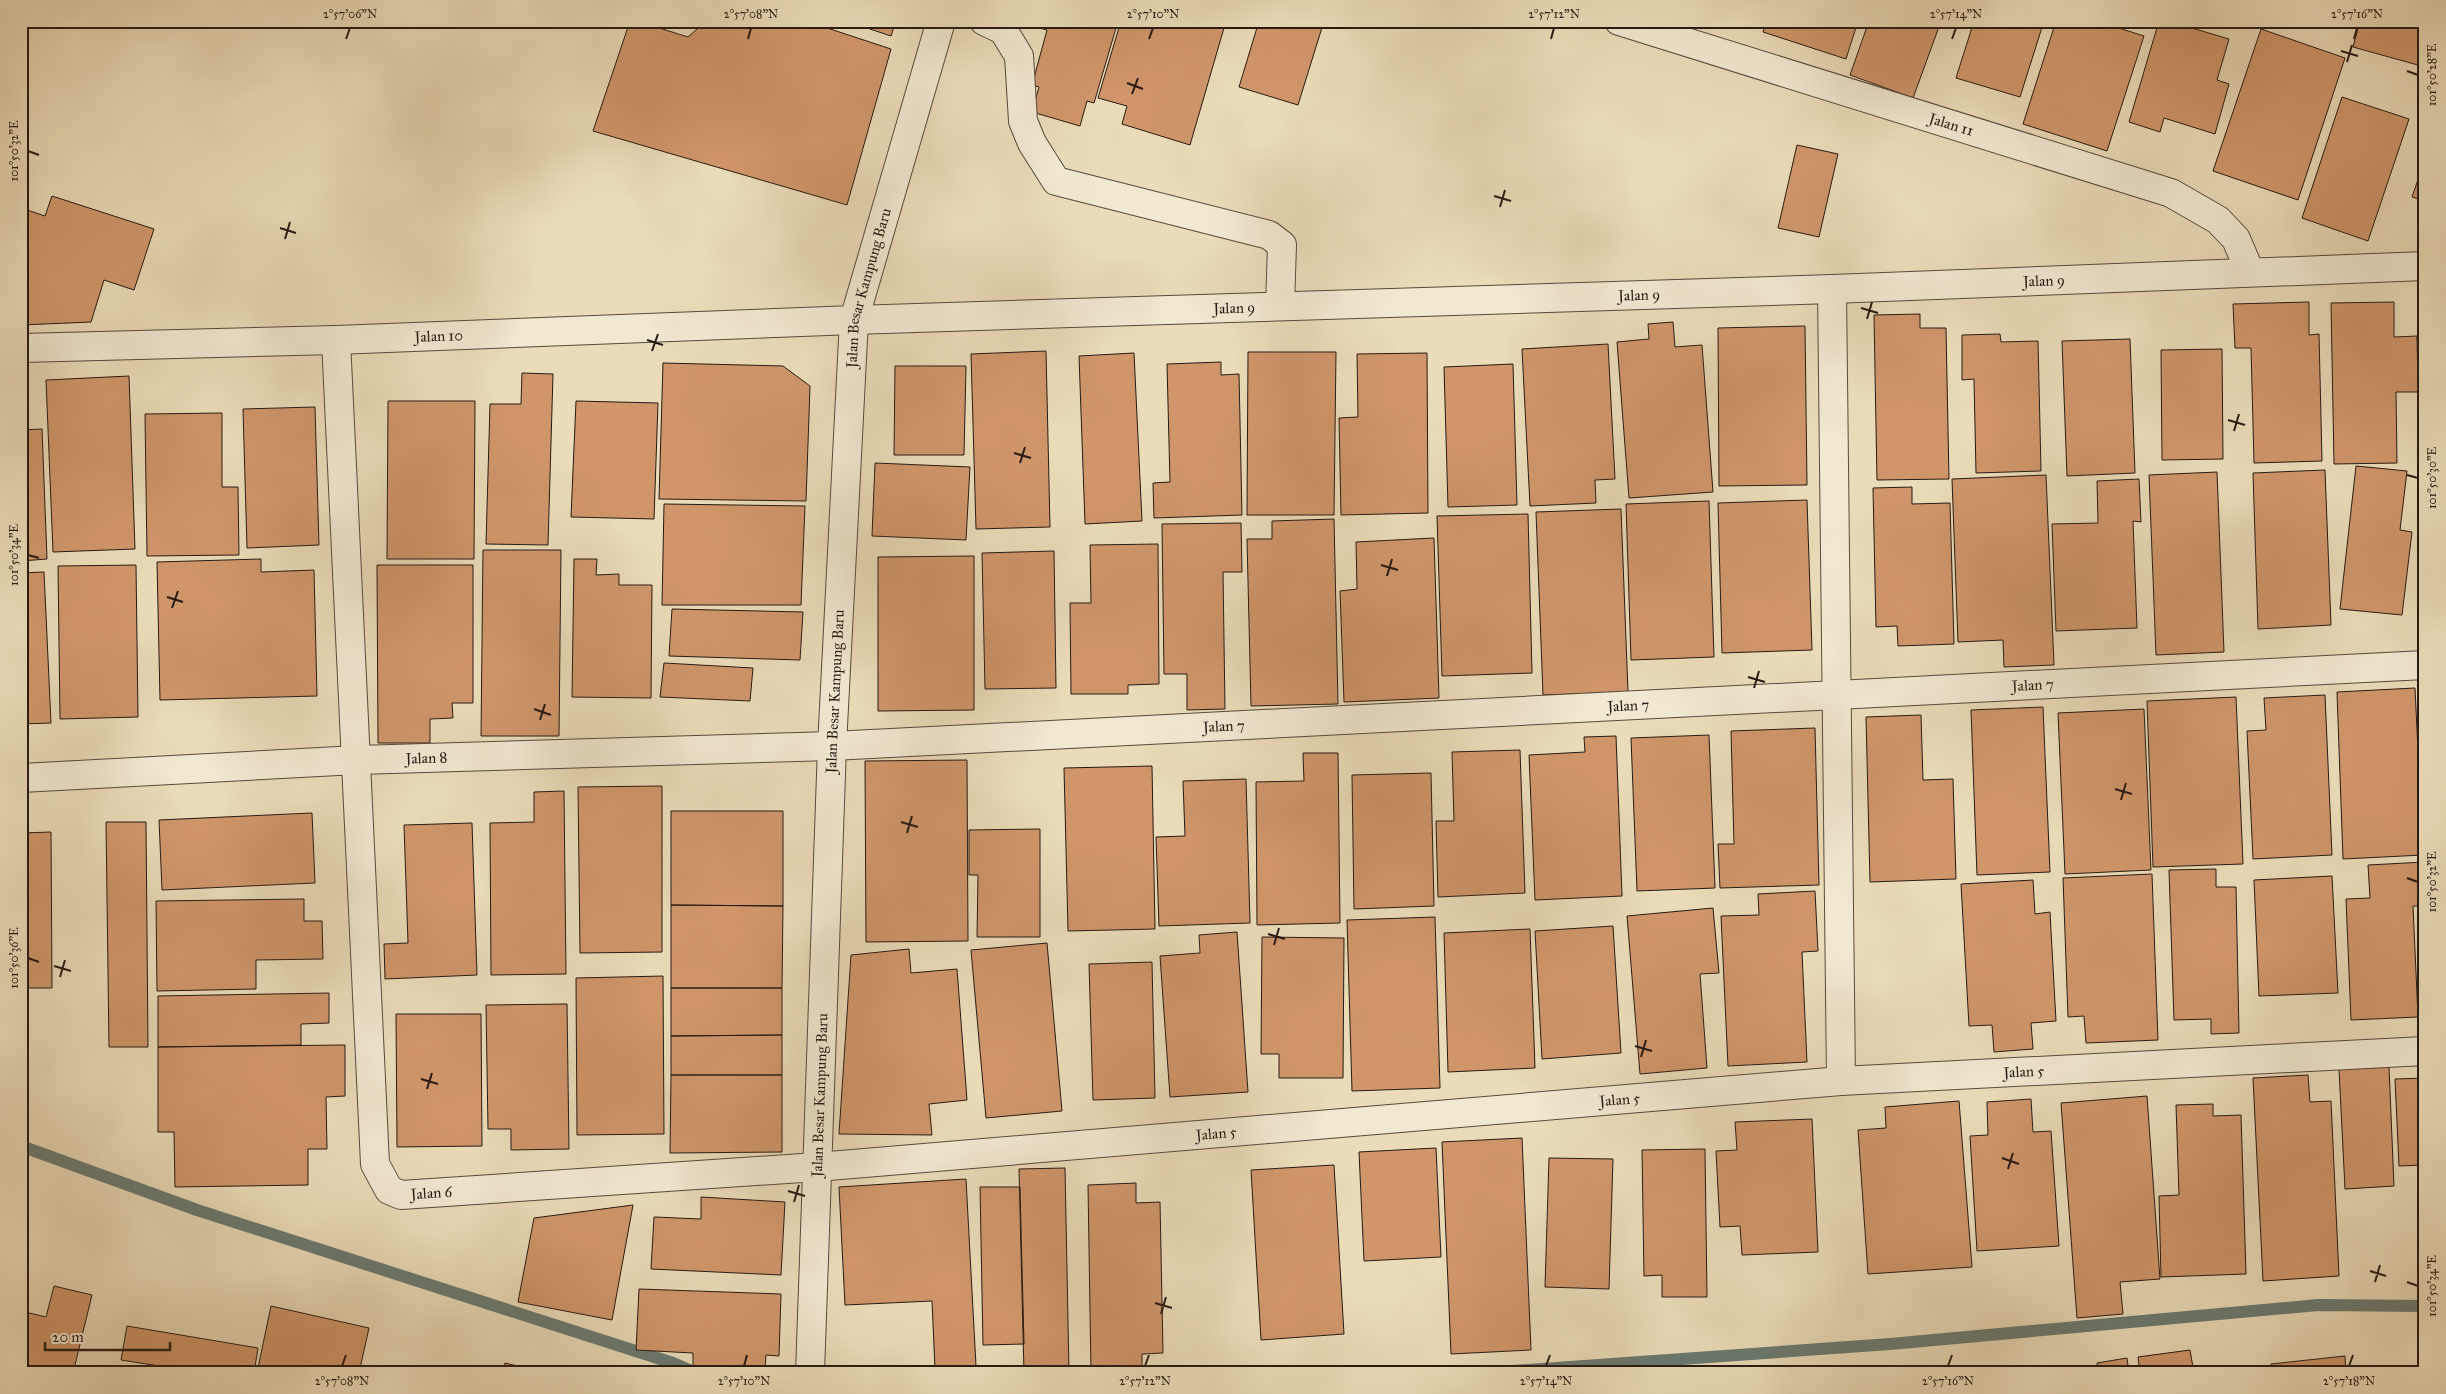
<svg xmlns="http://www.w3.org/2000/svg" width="2446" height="1394" font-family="'IM FELL Great Primer',serif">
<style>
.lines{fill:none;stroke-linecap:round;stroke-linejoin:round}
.stream{stroke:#6a7b73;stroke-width:12}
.building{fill:#d0966a;stroke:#261a14}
.minor-casing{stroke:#574a3d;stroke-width:30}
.minor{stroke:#f1e8d1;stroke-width:28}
.ticks{fill:none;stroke:#261a14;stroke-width:2}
.labels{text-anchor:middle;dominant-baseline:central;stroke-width:4;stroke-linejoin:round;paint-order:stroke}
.street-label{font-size:15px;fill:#261a14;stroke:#f1e8d1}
.neatline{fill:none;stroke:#261a14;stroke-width:2}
.ticks-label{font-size:12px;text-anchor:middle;fill:#261a14}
</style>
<rect width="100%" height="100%" fill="#eadcb8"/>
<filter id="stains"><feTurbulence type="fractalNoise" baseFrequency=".004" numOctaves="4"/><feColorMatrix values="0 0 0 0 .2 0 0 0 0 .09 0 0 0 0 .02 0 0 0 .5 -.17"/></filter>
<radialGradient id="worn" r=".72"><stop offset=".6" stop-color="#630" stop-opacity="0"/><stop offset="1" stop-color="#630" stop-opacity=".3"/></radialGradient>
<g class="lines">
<path class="stream" d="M 21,1146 L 197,1210 L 673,1363 L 696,1373
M 1486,1373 L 1890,1344 L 2318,1305 L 2425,1306"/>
</g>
<path class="building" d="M 630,21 L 637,21 L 688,37 L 706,21 L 806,21 L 891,49 L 847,205 L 593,131 Z
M 846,21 L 896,21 L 891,36 Z
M 1033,21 L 1118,21 L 1094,103 L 1087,101 L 1080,126 L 1032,112 L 1039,87 L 1032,85 L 1047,30 L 1032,26 Z
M 1121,21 L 1226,21 L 1190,145 L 1122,124 L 1127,106 L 1098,98 Z
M 1259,21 L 1324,21 L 1298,105 L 1239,87 Z
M 1741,21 L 1759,21 L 1758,26 Z
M 1767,21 L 1858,21 L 1846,59 L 1763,32 Z
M 1869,21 L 1952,21 L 1950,27 L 1940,24 L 1913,98 L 1850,75 Z
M 1974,21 L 2044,21 L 2020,97 L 1956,78 Z
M 2056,21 L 2097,21 L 2144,36 L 2107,151 L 2023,124 Z
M 2159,21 L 2168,21 L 2229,39 L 2217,80 L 2229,84 L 2215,134 L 2164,118 L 2160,132 L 2129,122 Z
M 2360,21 L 2425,21 L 2425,67 L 2353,47 Z
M 2261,29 L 2345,58 L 2298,200 L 2213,171 Z
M 2342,97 L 2409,119 L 2368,241 L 2302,218 Z
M 1797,145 L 1838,154 L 1819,237 L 1778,228 Z
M 2425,159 L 2425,201 L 2412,197 Z
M 52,196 L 154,229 L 134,290 L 104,280 L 91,322 L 21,325 L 21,208 L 45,216 Z
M 2309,302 L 2309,335 L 2319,334 L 2322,461 L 2254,463 L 2251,348 L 2235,348 L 2233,304 Z
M 2394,302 L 2394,337 L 2417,336 L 2418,392 L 2396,392 L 2397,463 L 2334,464 L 2331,303 Z
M 1920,314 L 1920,328 L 1946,328 L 1949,479 L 1877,480 L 1874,315 Z
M 1673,322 L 1675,347 L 1702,345 L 1713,492 L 1629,498 L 1617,342 L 1649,339 L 1648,324 Z
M 1805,326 L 1807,485 L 1719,486 L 1718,328 Z
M 2000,334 L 2001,342 L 2038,341 L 2041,471 L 1976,473 L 1974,379 L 1962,380 L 1962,335 Z
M 2130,339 L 2135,473 L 2067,476 L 2062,341 Z
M 1608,344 L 1615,479 L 1595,480 L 1596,503 L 1530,506 L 1522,349 Z
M 2222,349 L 2223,459 L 2162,460 L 2161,350 Z
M 1046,351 L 1050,527 L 976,529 L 971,354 Z
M 1248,352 L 1336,352 L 1334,515 L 1247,515 Z
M 1134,353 L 1142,521 L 1085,524 L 1079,356 Z
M 1427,353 L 1428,513 L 1341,515 L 1339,418 L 1358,417 L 1357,354 Z
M 1221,362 L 1221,375 L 1239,374 L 1242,515 L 1154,518 L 1153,483 L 1170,482 L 1167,364 Z
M 663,363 L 783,366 L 810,386 L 806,501 L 659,499 Z
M 1513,364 L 1517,505 L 1448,507 L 1444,367 Z
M 895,366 L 966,366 L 964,455 L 894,455 Z
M 522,373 L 553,374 L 548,545 L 486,544 L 490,404 L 521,404 Z
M 129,376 L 135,549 L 53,552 L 46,380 Z
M 388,401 L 475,401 L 474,559 L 387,559 Z
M 576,401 L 658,403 L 654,519 L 571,517 Z
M 315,407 L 319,545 L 247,548 L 243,409 Z
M 222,413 L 222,487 L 238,487 L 239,555 L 147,556 L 145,414 Z
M 42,429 L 47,559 L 21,561 L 21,430 Z
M 875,463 L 970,467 L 966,540 L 872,536 Z
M 2356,466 L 2407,471 L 2400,530 L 2412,532 L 2402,615 L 2340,609 Z
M 2325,470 L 2331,625 L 2258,629 L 2253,473 Z
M 2217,472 L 2224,652 L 2156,655 L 2149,475 Z
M 2046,475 L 2054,665 L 2004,667 L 2003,640 L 1958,642 L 1952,479 Z
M 2139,479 L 2141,522 L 2133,521 L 2137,628 L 2056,631 L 2052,524 L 2098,523 L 2097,481 Z
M 1912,487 L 1912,504 L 1950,503 L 1954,644 L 1898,646 L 1897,626 L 1876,627 L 1873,488 Z
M 1807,500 L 1812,650 L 1722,653 L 1718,503 Z
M 1709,501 L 1714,657 L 1631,660 L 1626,504 Z
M 664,504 L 805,506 L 801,605 L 662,605 Z
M 1621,509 L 1628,692 L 1543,695 L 1536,512 Z
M 1528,514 L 1532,673 L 1442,676 L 1437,516 Z
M 1334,519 L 1338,704 L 1251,706 L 1247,539 L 1272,539 L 1272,521 Z
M 1241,523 L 1242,572 L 1223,572 L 1225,709 L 1187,710 L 1187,674 L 1164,674 L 1162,524 Z
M 1434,538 L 1439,698 L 1344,702 L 1340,591 L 1357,589 L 1356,542 Z
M 1158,544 L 1159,684 L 1128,685 L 1128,694 L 1071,694 L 1070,603 L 1091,603 L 1090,545 Z
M 483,550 L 561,550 L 559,736 L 481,736 Z
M 1054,551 L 1056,688 L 985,689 L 982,553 Z
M 974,556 L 974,710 L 878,711 L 878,557 Z
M 261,559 L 261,572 L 314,570 L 317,696 L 160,700 L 157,562 Z
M 574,559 L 597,559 L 596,575 L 619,574 L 619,585 L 652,585 L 651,698 L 572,697 Z
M 136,565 L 138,717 L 60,719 L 58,566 Z
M 377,565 L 473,565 L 473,703 L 452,703 L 453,718 L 430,719 L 430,743 L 378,743 Z
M 44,572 L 51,723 L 21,724 L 21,573 Z
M 672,609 L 803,612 L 800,660 L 669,656 Z
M 664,663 L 753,668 L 750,701 L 660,697 Z
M 2415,688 L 2423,855 L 2343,859 L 2337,692 Z
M 2325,695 L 2332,855 L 2253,859 L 2247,731 L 2266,730 L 2264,698 Z
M 2236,697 L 2243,864 L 2153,867 L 2147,701 Z
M 2043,707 L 2050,872 L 1977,875 L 1971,710 Z
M 2144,709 L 2151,870 L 2065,874 L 2058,713 Z
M 1921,715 L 1923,780 L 1953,779 L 1956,879 L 1870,882 L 1866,717 Z
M 1815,728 L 1819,885 L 1720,888 L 1718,844 L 1734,844 L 1731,731 Z
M 1709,735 L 1715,888 L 1637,891 L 1631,738 Z
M 1616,736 L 1622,896 L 1535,900 L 1529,755 L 1585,752 L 1584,737 Z
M 1520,750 L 1525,893 L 1438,897 L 1436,821 L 1454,821 L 1452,752 Z
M 1303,753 L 1338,753 L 1340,923 L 1257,925 L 1256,782 L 1304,781 Z
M 967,760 L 968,941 L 866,942 L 865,761 Z
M 1152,766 L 1155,929 L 1068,931 L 1064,768 Z
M 1431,773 L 1434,906 L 1354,909 L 1352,775 Z
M 1246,779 L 1250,923 L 1159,926 L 1156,837 L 1185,836 L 1183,781 Z
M 662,786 L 662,952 L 580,953 L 578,787 Z
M 564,791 L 566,974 L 491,975 L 490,823 L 534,822 L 534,792 Z
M 671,811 L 783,811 L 783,906 L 671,905 Z
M 312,813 L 315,883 L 162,890 L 159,820 Z
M 106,822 L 146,822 L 148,1047 L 109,1047 Z
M 472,823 L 477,975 L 385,979 L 384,944 L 408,943 L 404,825 Z
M 1040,829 L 1040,937 L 977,937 L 978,875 L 969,875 L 969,830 Z
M 51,832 L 52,988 L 21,988 L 21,833 Z
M 2425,862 L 2425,906 L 2413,906 L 2418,1017 L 2351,1020 L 2346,899 L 2370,898 L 2368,865 Z
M 2216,869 L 2216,887 L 2236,887 L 2239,1033 L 2211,1034 L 2211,1019 L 2174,1020 L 2169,870 Z
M 2152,874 L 2158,1040 L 2086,1043 L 2084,1016 L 2068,1017 L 2063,878 Z
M 2332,876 L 2338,993 L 2259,996 L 2254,880 Z
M 2033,880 L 2035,914 L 2050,912 L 2056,1021 L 2031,1023 L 2033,1049 L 1994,1052 L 1992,1025 L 1969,1026 L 1961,884 Z
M 1815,891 L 1818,951 L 1802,952 L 1807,1062 L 1728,1066 L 1721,916 L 1759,915 L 1758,894 Z
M 304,899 L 304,921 L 322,921 L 323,959 L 256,960 L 256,989 L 157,991 L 156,901 Z
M 671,905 L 783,906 L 782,988 L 671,988 Z
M 1713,908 L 1719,973 L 1700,974 L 1707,1068 L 1640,1074 L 1627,916 Z
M 1435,917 L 1440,1088 L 1352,1091 L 1347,920 Z
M 1613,926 L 1621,1053 L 1542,1059 L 1535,931 Z
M 1530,929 L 1535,1068 L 1448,1072 L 1444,933 Z
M 1237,932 L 1248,1092 L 1170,1097 L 1160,956 L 1200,953 L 1199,935 Z
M 1262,937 L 1344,938 L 1343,1078 L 1279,1078 L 1279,1054 L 1261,1054 Z
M 1047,943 L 1062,1111 L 986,1118 L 971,950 Z
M 909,949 L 911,973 L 957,969 L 967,1100 L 929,1104 L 932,1135 L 839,1134 L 851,955 Z
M 1152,962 L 1155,1098 L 1093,1100 L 1089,964 Z
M 663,976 L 664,1134 L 577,1135 L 576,978 Z
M 671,988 L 782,988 L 782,1035 L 671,1036 Z
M 329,993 L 329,1023 L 301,1024 L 301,1045 L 158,1047 L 158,996 Z
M 567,1004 L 569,1149 L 511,1150 L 511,1129 L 488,1129 L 486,1005 Z
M 396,1014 L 481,1014 L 482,1146 L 397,1147 Z
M 782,1035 L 782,1075 L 671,1075 L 671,1036 Z
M 345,1045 L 345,1096 L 326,1097 L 327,1149 L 308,1149 L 308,1185 L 175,1187 L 174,1132 L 158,1132 L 158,1047 Z
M 2389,1067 L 2394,1186 L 2345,1189 L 2339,1069 Z
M 671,1075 L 782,1075 L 782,1152 L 670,1153 Z
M 2308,1075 L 2310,1102 L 2331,1101 L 2339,1276 L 2263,1281 L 2253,1078 Z
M 2425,1078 L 2425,1165 L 2399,1166 L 2395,1079 Z
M 2147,1096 L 2160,1279 L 2120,1282 L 2123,1314 L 2077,1318 L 2061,1103 Z
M 2031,1099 L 2033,1132 L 2051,1131 L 2059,1246 L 1977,1251 L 1970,1136 L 1988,1135 L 1987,1102 Z
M 1959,1101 L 1972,1267 L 1868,1274 L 1858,1130 L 1886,1128 L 1885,1107 Z
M 2213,1104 L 2213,1116 L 2241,1115 L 2246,1274 L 2161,1277 L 2159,1196 L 2179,1195 L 2176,1105 Z
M 1812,1119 L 1818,1252 L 1742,1255 L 1740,1226 L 1720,1227 L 1716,1151 L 1737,1150 L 1735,1122 Z
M 1522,1138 L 1531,1350 L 1451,1354 L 1442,1142 Z
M 1436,1148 L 1441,1257 L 1364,1261 L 1359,1152 Z
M 1705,1149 L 1707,1297 L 1662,1297 L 1662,1275 L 1644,1276 L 1642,1150 Z
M 1549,1158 L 1613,1159 L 1609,1289 L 1545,1287 Z
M 1334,1165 L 1344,1334 L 1261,1340 L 1251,1170 Z
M 1065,1168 L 1069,1373 L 1024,1373 L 1019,1169 Z
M 966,1179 L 976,1366 L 935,1369 L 932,1301 L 845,1305 L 839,1187 Z
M 1136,1183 L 1136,1203 L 1160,1202 L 1163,1353 L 1142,1354 L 1142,1373 L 1091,1373 L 1088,1185 Z
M 980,1187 L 1020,1187 L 1024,1344 L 983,1345 Z
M 701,1197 L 785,1202 L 781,1275 L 651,1269 L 654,1217 L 701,1219 Z
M 633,1205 L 612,1320 L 518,1302 L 534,1218 Z
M 54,1286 L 92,1295 L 73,1373 L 21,1373 L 21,1311 L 46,1317 Z
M 639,1289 L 781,1294 L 779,1356 L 766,1355 L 765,1371 L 693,1368 L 693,1353 L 636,1350 Z
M 271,1306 L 369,1328 L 359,1373 L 281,1373 L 258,1368 Z
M 127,1326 L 258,1348 L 254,1373 L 171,1373 L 172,1368 L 121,1360 Z
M 2190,1350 L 2194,1373 L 2140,1373 L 2138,1357 Z
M 2345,1356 L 2346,1373 L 2272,1373 L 2271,1364 Z
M 2127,1358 L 2129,1373 L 2098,1373 L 2097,1363 Z
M 505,1363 L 542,1372 L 502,1373 Z
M 2245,1369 L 2245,1373 L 2214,1373 Z"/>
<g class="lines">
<g class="minor-casing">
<g id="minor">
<path d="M 984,21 L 1003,30 L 1019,56 L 1023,121 L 1032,143 L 1056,181 L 1269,235 L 1282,245 L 1280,306"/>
<path id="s1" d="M 1619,21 L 2171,193 L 2218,220 L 2236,239 L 2250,272"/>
<path d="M 1832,289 L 1841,1081"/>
<path id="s2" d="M 336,340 L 375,1164 L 389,1190 L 401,1195 L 817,1167 L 1841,1081 L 2425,1051"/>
<path id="s3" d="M 21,348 L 336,340 L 854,320 L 1832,289 L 2425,266"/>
<path id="s4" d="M 21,778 L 357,760 L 832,746 L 2425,665"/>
<path id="s5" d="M 810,1373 L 832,746 L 854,320 L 941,21"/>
</g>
</g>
<use href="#minor" class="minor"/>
</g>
<path class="ticks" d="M 346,39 L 350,28M 748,39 L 751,28M 1149,39 L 1153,28M 1551,39 L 1554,28M 1952,39 L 1956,28M 2354,39 L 2357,28M 2341,51 L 2358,56M 2347,62 L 2352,45M 2407,71 L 2418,75M 1127,83 L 1143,89M 1132,94 L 1138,78M 28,151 L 39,155M 1494,196 L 1511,201M 1500,207 L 1505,190M 280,228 L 296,233M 285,239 L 290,222M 1861,308 L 1878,313M 1867,319 L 1872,302M 647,340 L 663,345M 652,351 L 658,334M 2228,420 L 2245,425M 2234,431 L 2239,414M 1014,453 L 1031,458M 1020,463 L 1025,447M 2407,475 L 2418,478M 28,555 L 39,558M 1381,565 L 1398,570M 1387,576 L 1392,559M 167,597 L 183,602M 172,608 L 178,591M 1748,677 L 1765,682M 1754,688 L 1759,671M 534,709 L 551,715M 540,720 L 545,704M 2115,789 L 2132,794M 2121,800 L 2126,783M 901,822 L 918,827M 907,833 L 912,816M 2407,878 L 2418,882M 1268,934 L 1285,939M 1274,945 L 1279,928M 28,958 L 39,962M 54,966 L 71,971M 60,977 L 65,960M 1635,1046 L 1652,1051M 1641,1057 L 1646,1040M 421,1079 L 438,1084M 427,1089 L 432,1073M 2002,1158 L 2019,1164M 2008,1169 L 2013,1153M 788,1191 L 805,1196M 794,1202 L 799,1185M 2370,1271 L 2386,1276M 2375,1282 L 2380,1265M 2407,1282 L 2418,1286M 1155,1303 L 1172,1308M 1161,1314 L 1166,1297M 342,1366 L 346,1355M 744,1366 L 747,1355M 1145,1366 L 1149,1355M 1546,1366 L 1550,1355M 1948,1366 L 1952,1355M 2349,1366 L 2353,1355"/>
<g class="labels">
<g class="street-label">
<text stroke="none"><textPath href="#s1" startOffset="348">Jalan 11</textPath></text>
<text stroke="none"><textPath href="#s3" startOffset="2024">Jalan 9</textPath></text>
<text stroke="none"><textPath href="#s5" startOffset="1088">Jalan Besar Kampung Baru</textPath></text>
<text stroke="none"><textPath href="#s3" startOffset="1619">Jalan 9</textPath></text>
<text stroke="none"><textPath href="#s3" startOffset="1214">Jalan 9</textPath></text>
<text stroke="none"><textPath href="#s3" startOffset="418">Jalan 10</textPath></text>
<text stroke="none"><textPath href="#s4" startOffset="2014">Jalan 7</textPath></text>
<text stroke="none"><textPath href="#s5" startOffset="682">Jalan Besar Kampung Baru</textPath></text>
<text stroke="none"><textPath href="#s4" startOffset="1609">Jalan 7</textPath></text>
<text stroke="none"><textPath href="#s4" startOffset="1204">Jalan 7</textPath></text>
<text stroke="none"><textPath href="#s4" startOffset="406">Jalan 8</textPath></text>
<text stroke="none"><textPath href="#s2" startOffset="2495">Jalan 5</textPath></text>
<text stroke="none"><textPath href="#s5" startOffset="278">Jalan Besar Kampung Baru</textPath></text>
<text stroke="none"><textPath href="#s2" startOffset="2090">Jalan 5</textPath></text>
<text stroke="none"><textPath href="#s2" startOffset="1685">Jalan 5</textPath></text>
<text stroke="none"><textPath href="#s2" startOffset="898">Jalan 6</textPath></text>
</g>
</g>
<rect width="2446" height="1394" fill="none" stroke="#eadcb8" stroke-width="55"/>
<path d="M45 1342v8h125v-8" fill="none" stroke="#261a14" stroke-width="2.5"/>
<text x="52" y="1342" font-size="15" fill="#261a14" stroke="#f1e8d1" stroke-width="4" paint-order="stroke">20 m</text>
<rect x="28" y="28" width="2390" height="1338" class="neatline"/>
<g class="ticks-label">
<text x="350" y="18">2°57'06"N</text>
<text x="751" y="18">2°57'08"N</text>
<text x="1153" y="18">2°57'10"N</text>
<text x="1554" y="18">2°57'12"N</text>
<text x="1956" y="18">2°57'14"N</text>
<text x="2357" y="18">2°57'16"N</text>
<text transform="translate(2432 75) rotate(-90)" y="4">101°50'28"E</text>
<text transform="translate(14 151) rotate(-90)" y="4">101°50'32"E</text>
<text transform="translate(2432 478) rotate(-90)" y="4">101°50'30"E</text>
<text transform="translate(14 555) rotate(-90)" y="4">101°50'34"E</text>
<text transform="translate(2432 882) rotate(-90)" y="4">101°50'32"E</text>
<text transform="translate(14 958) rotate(-90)" y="4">101°50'36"E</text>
<text transform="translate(2432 1286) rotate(-90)" y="4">101°50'34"E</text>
<text x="342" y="1385">2°57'08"N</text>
<text x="744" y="1385">2°57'10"N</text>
<text x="1145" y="1385">2°57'12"N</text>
<text x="1546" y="1385">2°57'14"N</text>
<text x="1948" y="1385">2°57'16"N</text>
<text x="2349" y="1385">2°57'18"N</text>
</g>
<rect width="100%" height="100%" filter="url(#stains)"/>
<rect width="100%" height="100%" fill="url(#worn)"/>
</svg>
